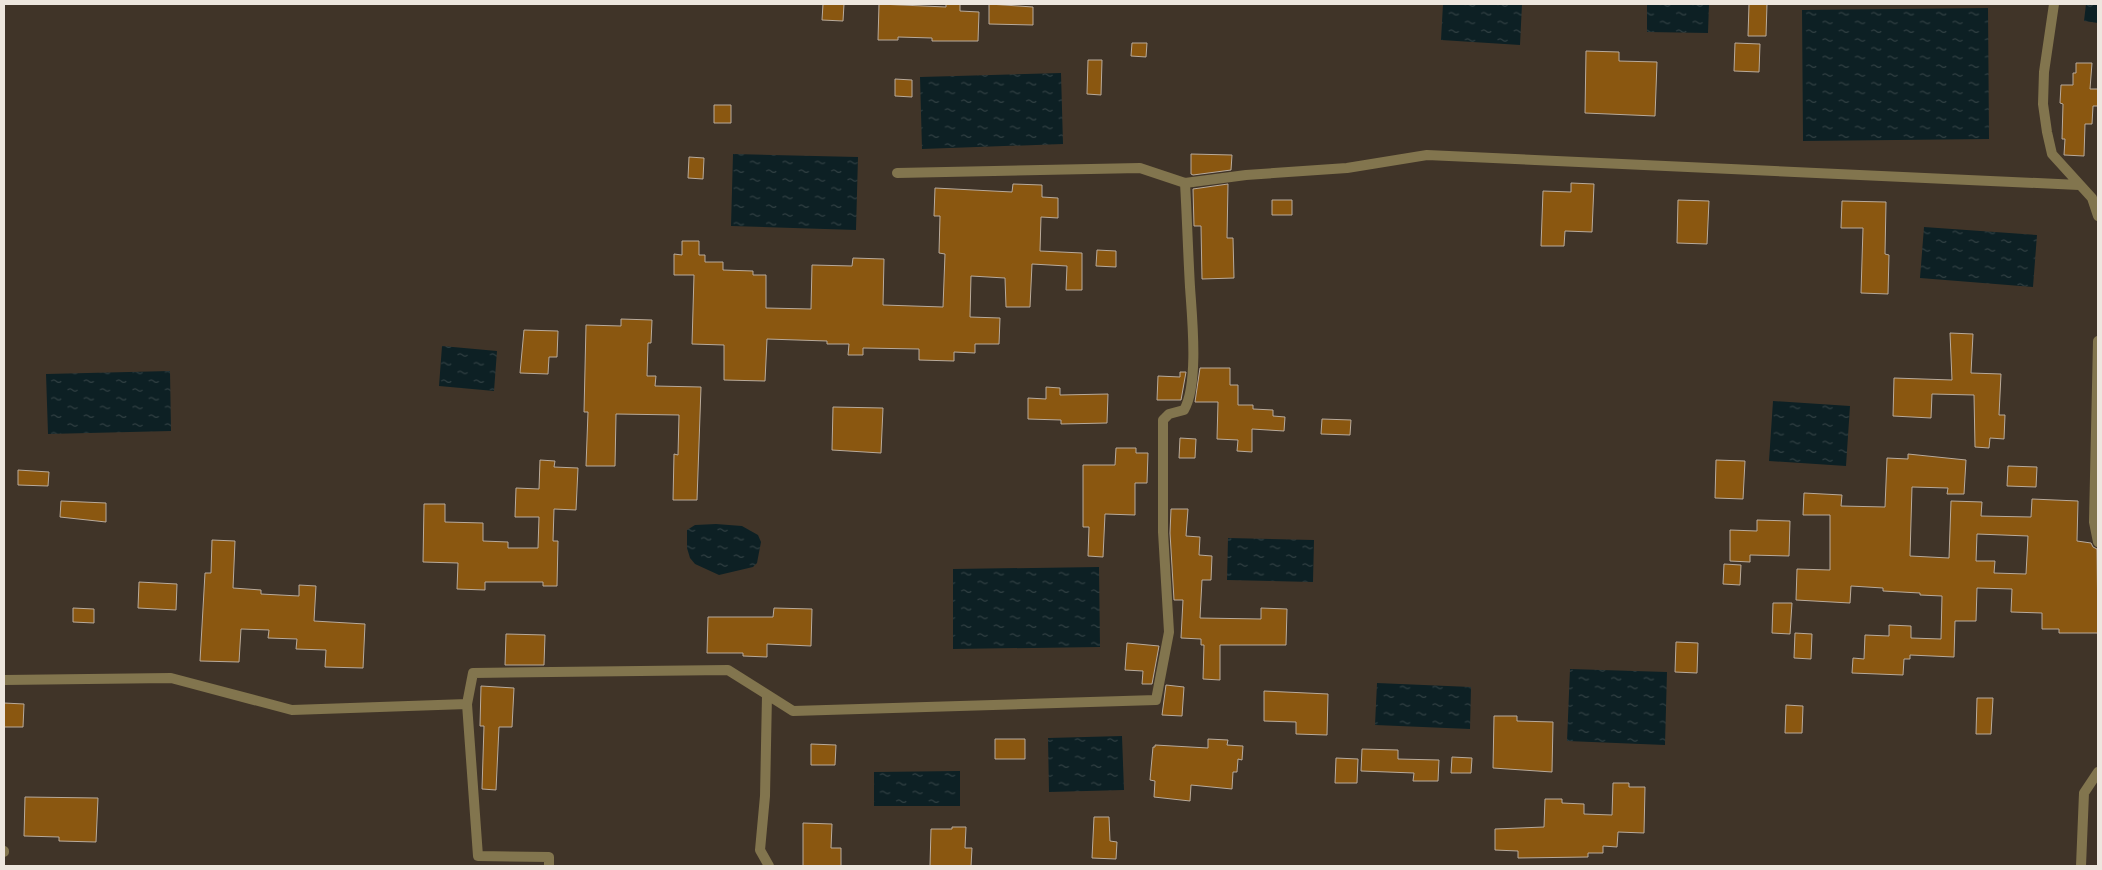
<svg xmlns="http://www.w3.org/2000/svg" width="2102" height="870" font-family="Helvetica,sans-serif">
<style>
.water{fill:url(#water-ripples)}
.building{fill:#8a5710;stroke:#b8aa9b;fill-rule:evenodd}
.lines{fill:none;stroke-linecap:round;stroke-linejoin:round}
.street{stroke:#82754e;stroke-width:10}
</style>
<defs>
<pattern id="water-ripples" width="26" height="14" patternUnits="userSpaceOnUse" patternTransform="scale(1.25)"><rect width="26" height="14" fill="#0d2024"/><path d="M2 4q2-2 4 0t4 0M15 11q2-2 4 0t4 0" fill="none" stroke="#314043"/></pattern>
</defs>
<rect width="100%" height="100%" fill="#403428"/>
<path class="water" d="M 1443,4 L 1522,4 L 1520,45 L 1441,40 Z
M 1647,4 L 1709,4 L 1708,33 L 1647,32 Z
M 2086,4 L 2098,4 L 2098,23 L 2084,21 Z
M 1988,8 L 1989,139 L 1803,141 L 1802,10 Z
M 1061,73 L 1063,144 L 922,149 L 920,77 Z
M 733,154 L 858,157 L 856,230 L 731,226 Z
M 1924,227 L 2037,235 L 2033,287 L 1920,278 Z
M 442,346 L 497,351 L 494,391 L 439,386 Z
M 170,371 L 171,431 L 48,434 L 46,374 Z
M 1773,401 L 1850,406 L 1846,466 L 1769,461 Z
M 716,524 L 742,526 L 758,535 L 761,542 L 757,563 L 753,567 L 719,575 L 695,564 L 690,558 L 687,548 L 687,530 L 695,525 Z
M 1228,538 L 1314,540 L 1313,582 L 1227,580 Z
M 1099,567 L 1100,647 L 953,649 L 953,569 Z
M 1570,669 L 1667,672 L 1665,745 L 1567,741 Z
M 1377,683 L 1471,687 L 1470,729 L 1375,725 Z
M 1122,736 L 1124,790 L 1049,792 L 1048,738 Z
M 960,771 L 960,806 L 874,806 L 874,772 Z"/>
<path class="building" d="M 823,4 L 844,4 L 843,21 L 822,20 Z
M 879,4 L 946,7 L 946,4 L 960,4 L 960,11 L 979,12 L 978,41 L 932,41 L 932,38 L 898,37 L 898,40 L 878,40 Z
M 989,4 L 1033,7 L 1033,25 L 989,24 Z
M 1749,4 L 1767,4 L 1766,36 L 1748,36 Z
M 1132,43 L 1147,43 L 1146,57 L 1131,56 Z
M 1735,43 L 1760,44 L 1759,72 L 1734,71 Z
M 1586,51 L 1619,52 L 1619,61 L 1657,62 L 1655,116 L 1585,113 Z
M 1088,60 L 1102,60 L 1101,95 L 1087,94 Z
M 2076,63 L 2092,63 L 2090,89 L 2098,89 L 2098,106 L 2093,106 L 2092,124 L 2085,124 L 2084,156 L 2064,155 L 2065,139 L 2062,139 L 2063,104 L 2060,103 L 2061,85 L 2073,85 L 2073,73 L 2076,73 Z
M 895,79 L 912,80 L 912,97 L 895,96 Z
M 714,105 L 731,105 L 731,123 L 714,123 Z
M 1191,154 L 1232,155 L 1231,170 L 1193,175 L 1191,174 Z
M 689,157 L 704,158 L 703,179 L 688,178 Z
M 1571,183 L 1594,184 L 1592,232 L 1565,231 L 1564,246 L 1541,246 L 1543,191 L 1571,192 Z
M 1013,184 L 1042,185 L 1042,197 L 1058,198 L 1058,218 L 1041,217 L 1040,251 L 1082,253 L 1082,290 L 1066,290 L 1067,266 L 1032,264 L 1030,307 L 1006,307 L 1005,278 L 971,276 L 970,317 L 1000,318 L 999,344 L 975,344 L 975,353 L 954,352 L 954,361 L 919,360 L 919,349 L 863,348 L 863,355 L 848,355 L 849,344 L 827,344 L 827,341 L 767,339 L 765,381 L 724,380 L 724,345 L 692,344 L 694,275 L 674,275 L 674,254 L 682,255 L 682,241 L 699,241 L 699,255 L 705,255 L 705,262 L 723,262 L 723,270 L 753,271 L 753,275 L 766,275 L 766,308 L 811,309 L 812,265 L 852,266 L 853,258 L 884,259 L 883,305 L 943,307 L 945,254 L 939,253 L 940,216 L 934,216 L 935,188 L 1012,192 Z
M 1228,184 L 1227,238 L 1233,238 L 1234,278 L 1202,279 L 1201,226 L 1194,226 L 1193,189 Z
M 1272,200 L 1292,200 L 1292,215 L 1272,215 Z
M 1678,200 L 1709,201 L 1707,244 L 1677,243 Z
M 1842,201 L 1886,202 L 1885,254 L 1889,255 L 1888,294 L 1861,293 L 1863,228 L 1841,228 Z
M 1097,250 L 1116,251 L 1116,267 L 1096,266 Z
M 621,319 L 652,320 L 651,343 L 648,343 L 647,376 L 656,376 L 655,386 L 701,387 L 697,500 L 673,500 L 674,454 L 678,455 L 679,415 L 616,414 L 615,466 L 586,466 L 588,412 L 584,412 L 586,325 L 621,326 Z
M 524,330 L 558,331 L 557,357 L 549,357 L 548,374 L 520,373 Z
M 1950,333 L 1973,334 L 1971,373 L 2001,374 L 1999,415 L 2005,415 L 2004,439 L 1990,438 L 1989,448 L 1975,447 L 1974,395 L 1932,394 L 1931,418 L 1893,416 L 1894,378 L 1952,380 Z
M 1200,368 L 1230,368 L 1230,385 L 1238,385 L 1238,405 L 1253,405 L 1253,409 L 1273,410 L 1273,416 L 1285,417 L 1284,431 L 1252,429 L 1252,452 L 1237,451 L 1238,440 L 1217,439 L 1218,402 L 1195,402 Z
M 1180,372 L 1186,372 L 1181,400 L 1157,400 L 1158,376 L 1180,377 Z
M 1046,387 L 1060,388 L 1060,395 L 1108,394 L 1107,423 L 1061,424 L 1061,420 L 1028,419 L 1028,398 L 1046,399 Z
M 833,407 L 883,408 L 881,453 L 832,450 Z
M 1322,419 L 1351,420 L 1350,435 L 1321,434 Z
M 1180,438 L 1196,439 L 1195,458 L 1179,458 Z
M 1116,448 L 1136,448 L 1136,453 L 1148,453 L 1147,483 L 1135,483 L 1135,515 L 1105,514 L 1103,557 L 1088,556 L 1089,527 L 1083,527 L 1083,465 L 1115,465 Z
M 1908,454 L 1966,460 L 1964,494 L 1947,494 L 1948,488 L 1912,487 L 1910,556 L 1949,558 L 1951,501 L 1982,502 L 1981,516 L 2031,517 L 2032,499 L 2078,501 L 2077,541 L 2091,543 L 2093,547 L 2097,549 L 2098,633 L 2059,633 L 2059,629 L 2042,629 L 2042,613 L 2011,612 L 2012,589 L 1977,588 L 1976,621 L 1955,621 L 1954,657 L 1910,655 L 1910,659 L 1904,659 L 1903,675 L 1852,673 L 1853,658 L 1864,659 L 1865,635 L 1889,636 L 1889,625 L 1911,626 L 1911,638 L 1941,639 L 1942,596 L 1920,595 L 1920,593 L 1883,591 L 1883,588 L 1851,586 L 1850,603 L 1796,600 L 1797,569 L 1830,570 L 1830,515 L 1803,515 L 1804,493 L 1842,495 L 1841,506 L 1885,507 L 1887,458 L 1908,459 ZM 1977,534 L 2028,536 L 2026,574 L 1994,573 L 1995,561 L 1976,561 Z
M 540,460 L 555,461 L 554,467 L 578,468 L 576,510 L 554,509 L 553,541 L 558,541 L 557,586 L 543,586 L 543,582 L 485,582 L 485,590 L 457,589 L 458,563 L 423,562 L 424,504 L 445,504 L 445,522 L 483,523 L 483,541 L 508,542 L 508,548 L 538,548 L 539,517 L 515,517 L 516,488 L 539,489 Z
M 1716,460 L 1745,461 L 1743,499 L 1715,498 Z
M 2008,466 L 2037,467 L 2036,487 L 2007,486 Z
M 18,470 L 49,472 L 48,486 L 18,485 Z
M 61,501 L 106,503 L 106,522 L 60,517 Z
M 1171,509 L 1188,509 L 1186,536 L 1200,537 L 1199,555 L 1212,556 L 1211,580 L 1202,580 L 1200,618 L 1261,619 L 1261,608 L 1287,609 L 1286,645 L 1220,645 L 1220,680 L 1203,679 L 1204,645 L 1201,645 L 1201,639 L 1181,638 L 1183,600 L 1174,600 L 1170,533 Z
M 1757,520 L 1790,521 L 1789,556 L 1750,555 L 1750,562 L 1730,561 L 1730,530 L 1757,531 Z
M 212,540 L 235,541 L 233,588 L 261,590 L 261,594 L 299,596 L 299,585 L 316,586 L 314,621 L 365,624 L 363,668 L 325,667 L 326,650 L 296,649 L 297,639 L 268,638 L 269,630 L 241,629 L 239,662 L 200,661 L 205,573 L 211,573 Z
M 1724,564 L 1741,565 L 1740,585 L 1723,584 Z
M 139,582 L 177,584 L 176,610 L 138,608 Z
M 1773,603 L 1792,603 L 1790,634 L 1772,633 Z
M 73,608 L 94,609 L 94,623 L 73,622 Z
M 774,608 L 812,609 L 811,646 L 767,644 L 767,657 L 743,656 L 743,653 L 707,653 L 708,617 L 773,617 Z
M 1795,633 L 1812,634 L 1811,659 L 1794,658 Z
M 506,634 L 545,635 L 544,665 L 505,665 Z
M 1676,642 L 1698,643 L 1697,673 L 1675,672 Z
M 1127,643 L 1159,646 L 1152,684 L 1142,684 L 1143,671 L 1125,670 Z
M 1166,685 L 1184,687 L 1182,716 L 1162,715 Z
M 481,686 L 514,688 L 512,727 L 499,727 L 496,790 L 482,789 L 484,726 L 480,726 Z
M 1264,691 L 1328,694 L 1327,735 L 1296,734 L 1296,722 L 1264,721 Z
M 1977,698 L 1993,698 L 1991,734 L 1976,734 Z
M 4,703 L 24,704 L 23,727 L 4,727 Z
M 1786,705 L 1803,706 L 1802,733 L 1785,733 Z
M 1494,716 L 1517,716 L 1517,721 L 1553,722 L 1552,772 L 1493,768 Z
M 995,739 L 1025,739 L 1025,759 L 995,759 Z
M 1208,739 L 1228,740 L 1227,745 L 1243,746 L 1242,760 L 1238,759 L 1237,772 L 1233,772 L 1232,789 L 1191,785 L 1190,801 L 1154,797 L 1155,781 L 1150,780 L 1153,747 L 1155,747 L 1155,745 L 1208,748 Z
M 811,744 L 836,745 L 835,765 L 811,765 Z
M 1362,749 L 1398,750 L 1398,759 L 1439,760 L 1438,781 L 1413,781 L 1414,773 L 1361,771 Z
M 1452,757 L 1472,758 L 1471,773 L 1451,773 Z
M 1336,758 L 1358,759 L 1357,783 L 1335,783 Z
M 1613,783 L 1629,783 L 1629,787 L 1645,787 L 1644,833 L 1618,832 L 1617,847 L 1603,846 L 1603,853 L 1588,853 L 1588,857 L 1518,858 L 1518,851 L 1495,850 L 1495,829 L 1544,827 L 1545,799 L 1562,799 L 1562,803 L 1584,804 L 1584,814 L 1612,815 Z
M 25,797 L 98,798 L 96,842 L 59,841 L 59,837 L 24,836 Z
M 1094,817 L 1109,817 L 1110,841 L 1117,842 L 1116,859 L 1092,858 Z
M 803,823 L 832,824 L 831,848 L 841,848 L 841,866 L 803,866 Z
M 952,827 L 966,827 L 965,848 L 972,848 L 971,866 L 930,866 L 931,829 L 952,829 Z"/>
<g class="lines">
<path class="street" d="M 2054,4 L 2044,72 L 2043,104 L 2047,132 L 2052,154 L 2092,198 L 2098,216
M 897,173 L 1140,168 L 1185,183 L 1246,175 L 1347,168 L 1427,155 L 2079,185
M 2098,341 L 2094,522 L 2098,542
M 4,680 L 171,678 L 292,710 L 467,704 L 478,856 L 549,857 L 549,866
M 767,695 L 765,796 L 760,850 L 769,866
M 467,704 L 473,673 L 728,670 L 793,711 L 1156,700 L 1169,632 L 1163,532 L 1163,420 L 1169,414 L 1184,410 C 1199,384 1192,317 1190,287 C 1188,252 1187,217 1185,183
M 4,851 L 4,852
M 2081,866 L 2084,793 L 2098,772"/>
</g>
<rect width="2102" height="870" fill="none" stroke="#ede6de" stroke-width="10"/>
</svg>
